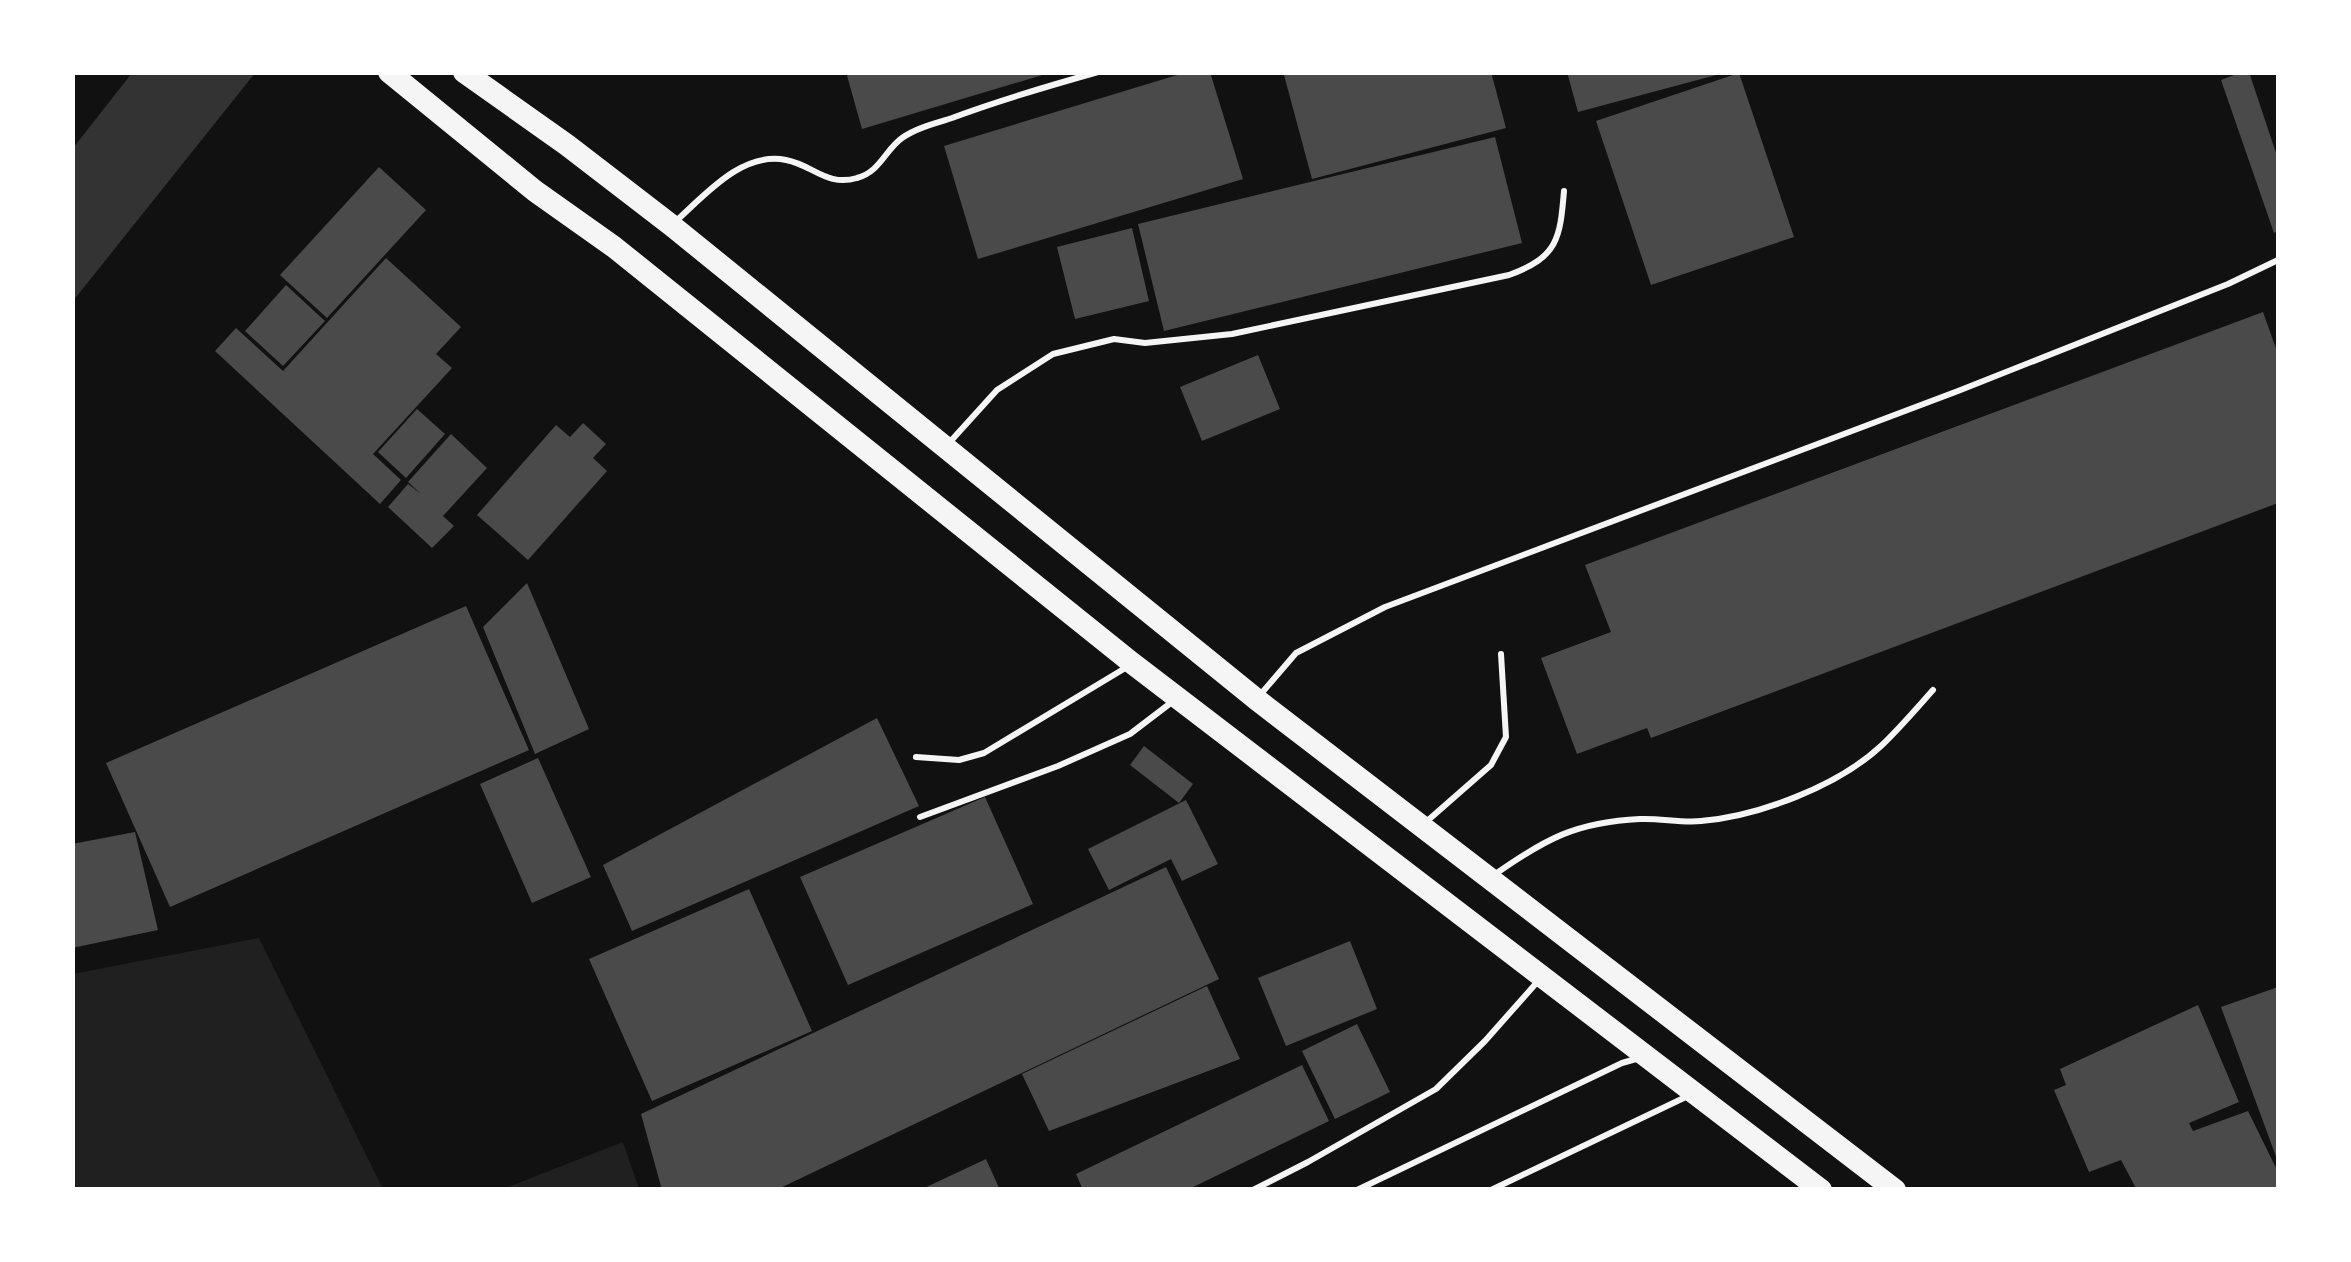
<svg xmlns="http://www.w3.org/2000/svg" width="2351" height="1262" font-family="Merriweather,serif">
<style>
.green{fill:#202020}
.water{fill:#333}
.building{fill:#4a4a4a}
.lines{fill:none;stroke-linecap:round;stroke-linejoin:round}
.service{stroke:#f5f5f5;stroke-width:6}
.trunk{stroke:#f5f5f5;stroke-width:22}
</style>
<rect width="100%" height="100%" fill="#111"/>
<path class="green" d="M 259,938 L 383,1189 L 73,1189 L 73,974 Z
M 623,1142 L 639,1189 L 503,1189 Z"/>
<path class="water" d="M 132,73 L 255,73 L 73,301 L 73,148 Z"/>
<path class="building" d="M 846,72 L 1046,72 L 1046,74 L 862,129 Z
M 1187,72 L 1210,72 L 1243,179 L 978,259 L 944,146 Z
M 1292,72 L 1491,72 L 1506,128 L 1312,179 L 1284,75 Z
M 1567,72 L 1720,72 L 1720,74 L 1578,112 Z
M 2242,72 L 2249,72 L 2278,159 L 2278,231 L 2274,233 L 2221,80 Z
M 1739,73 L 1794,237 L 1651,285 L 1596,121 Z
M 1495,137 L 1522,243 L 1164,331 L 1138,224 Z
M 379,167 L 426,210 L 327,318 L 280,275 Z
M 1132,228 L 1149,301 L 1075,319 L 1057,247 Z
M 386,258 L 461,327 L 436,354 L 452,368 L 373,454 L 401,480 L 380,504 L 215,351 L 236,328 L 283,371 Z
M 286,285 L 325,321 L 283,366 L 245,331 Z
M 2263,312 L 2278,354 L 2278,503 L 1651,738 L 1647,728 L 1577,754 L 1541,658 L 1611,632 L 1585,565 Z
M 1258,355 L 1280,409 L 1202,441 L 1180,387 Z
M 417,409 L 445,434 L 406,478 L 378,452 Z
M 583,423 L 606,444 L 593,458 L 607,471 L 528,560 L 477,515 L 556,425 L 570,437 Z
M 451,434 L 487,468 L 443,516 L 454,526 L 432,548 L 388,507 L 408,484 L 421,494 L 408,482 Z
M 527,583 L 589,729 L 535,754 L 483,627 Z
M 466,606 L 529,750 L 170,907 L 106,763 Z
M 877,718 L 919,806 L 632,931 L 603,865 Z
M 1144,746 L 1193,784 L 1179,803 L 1130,765 Z
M 538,758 L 591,877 L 532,903 L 480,784 Z
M 985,797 L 1033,904 L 848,985 L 800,877 Z
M 1186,800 L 1218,864 L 1182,881 L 1171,859 L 1109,890 L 1088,849 Z
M 135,832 L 158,930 L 72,948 L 72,844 Z
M 1166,867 L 1219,979 L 776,1190 L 662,1190 L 641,1114 Z
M 749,889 L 812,1031 L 652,1101 L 589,959 Z
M 1350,941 L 1377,1009 L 1286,1046 L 1258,978 Z
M 1207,986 L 1240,1059 L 1049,1131 L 1022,1074 Z
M 2278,987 L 2278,1162 L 2221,1007 Z
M 2198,1005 L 2239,1102 L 2189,1123 L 2193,1131 L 2248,1111 L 2278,1172 L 2278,1190 L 2137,1190 L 2121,1160 L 2089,1172 L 2054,1090 L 2066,1085 L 2060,1069 Z
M 1357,1024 L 1390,1092 L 1335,1119 L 1302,1051 Z
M 1302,1065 L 1329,1121 L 1187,1190 L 1083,1190 L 1076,1174 Z
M 986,1159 L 1000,1190 L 920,1190 Z"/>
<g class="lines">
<path class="service" d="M 676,221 C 705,195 742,151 786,160 C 813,165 827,187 857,178 C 880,172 885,150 902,138 C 916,128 936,123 952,118 C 1000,100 1048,86 1098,72
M 949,443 L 997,390 L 1053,354 L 1114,339 L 1145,343 L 1232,334 L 1509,275 C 1558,257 1560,239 1564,191
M 1260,695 L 1296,653 L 1385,607 L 1958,391 L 2228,284 L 2278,260
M 916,757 L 959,760 L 984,753 L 1127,667
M 920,817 L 1058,766 L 1130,734 L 1172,702
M 1426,822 L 1491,765 L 1506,737 L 1501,654
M 1494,875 C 1545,839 1576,822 1640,819 C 1660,818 1681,823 1701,821 C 1759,816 1838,786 1881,746 C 1899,729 1916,709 1933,690
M 1253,1190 L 1308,1162 L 1436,1089 L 1485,1041 L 1539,980
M 1357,1190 L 1622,1063 L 1636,1059
M 1491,1190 L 1690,1095"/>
<path class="trunk" d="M 389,72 L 535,191 L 614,247 L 1132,663 L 1821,1190
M 464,72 L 567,145 L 671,225 L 1256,699 L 1895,1190"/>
</g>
<rect width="2351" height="1262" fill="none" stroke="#ffffff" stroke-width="150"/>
</svg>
